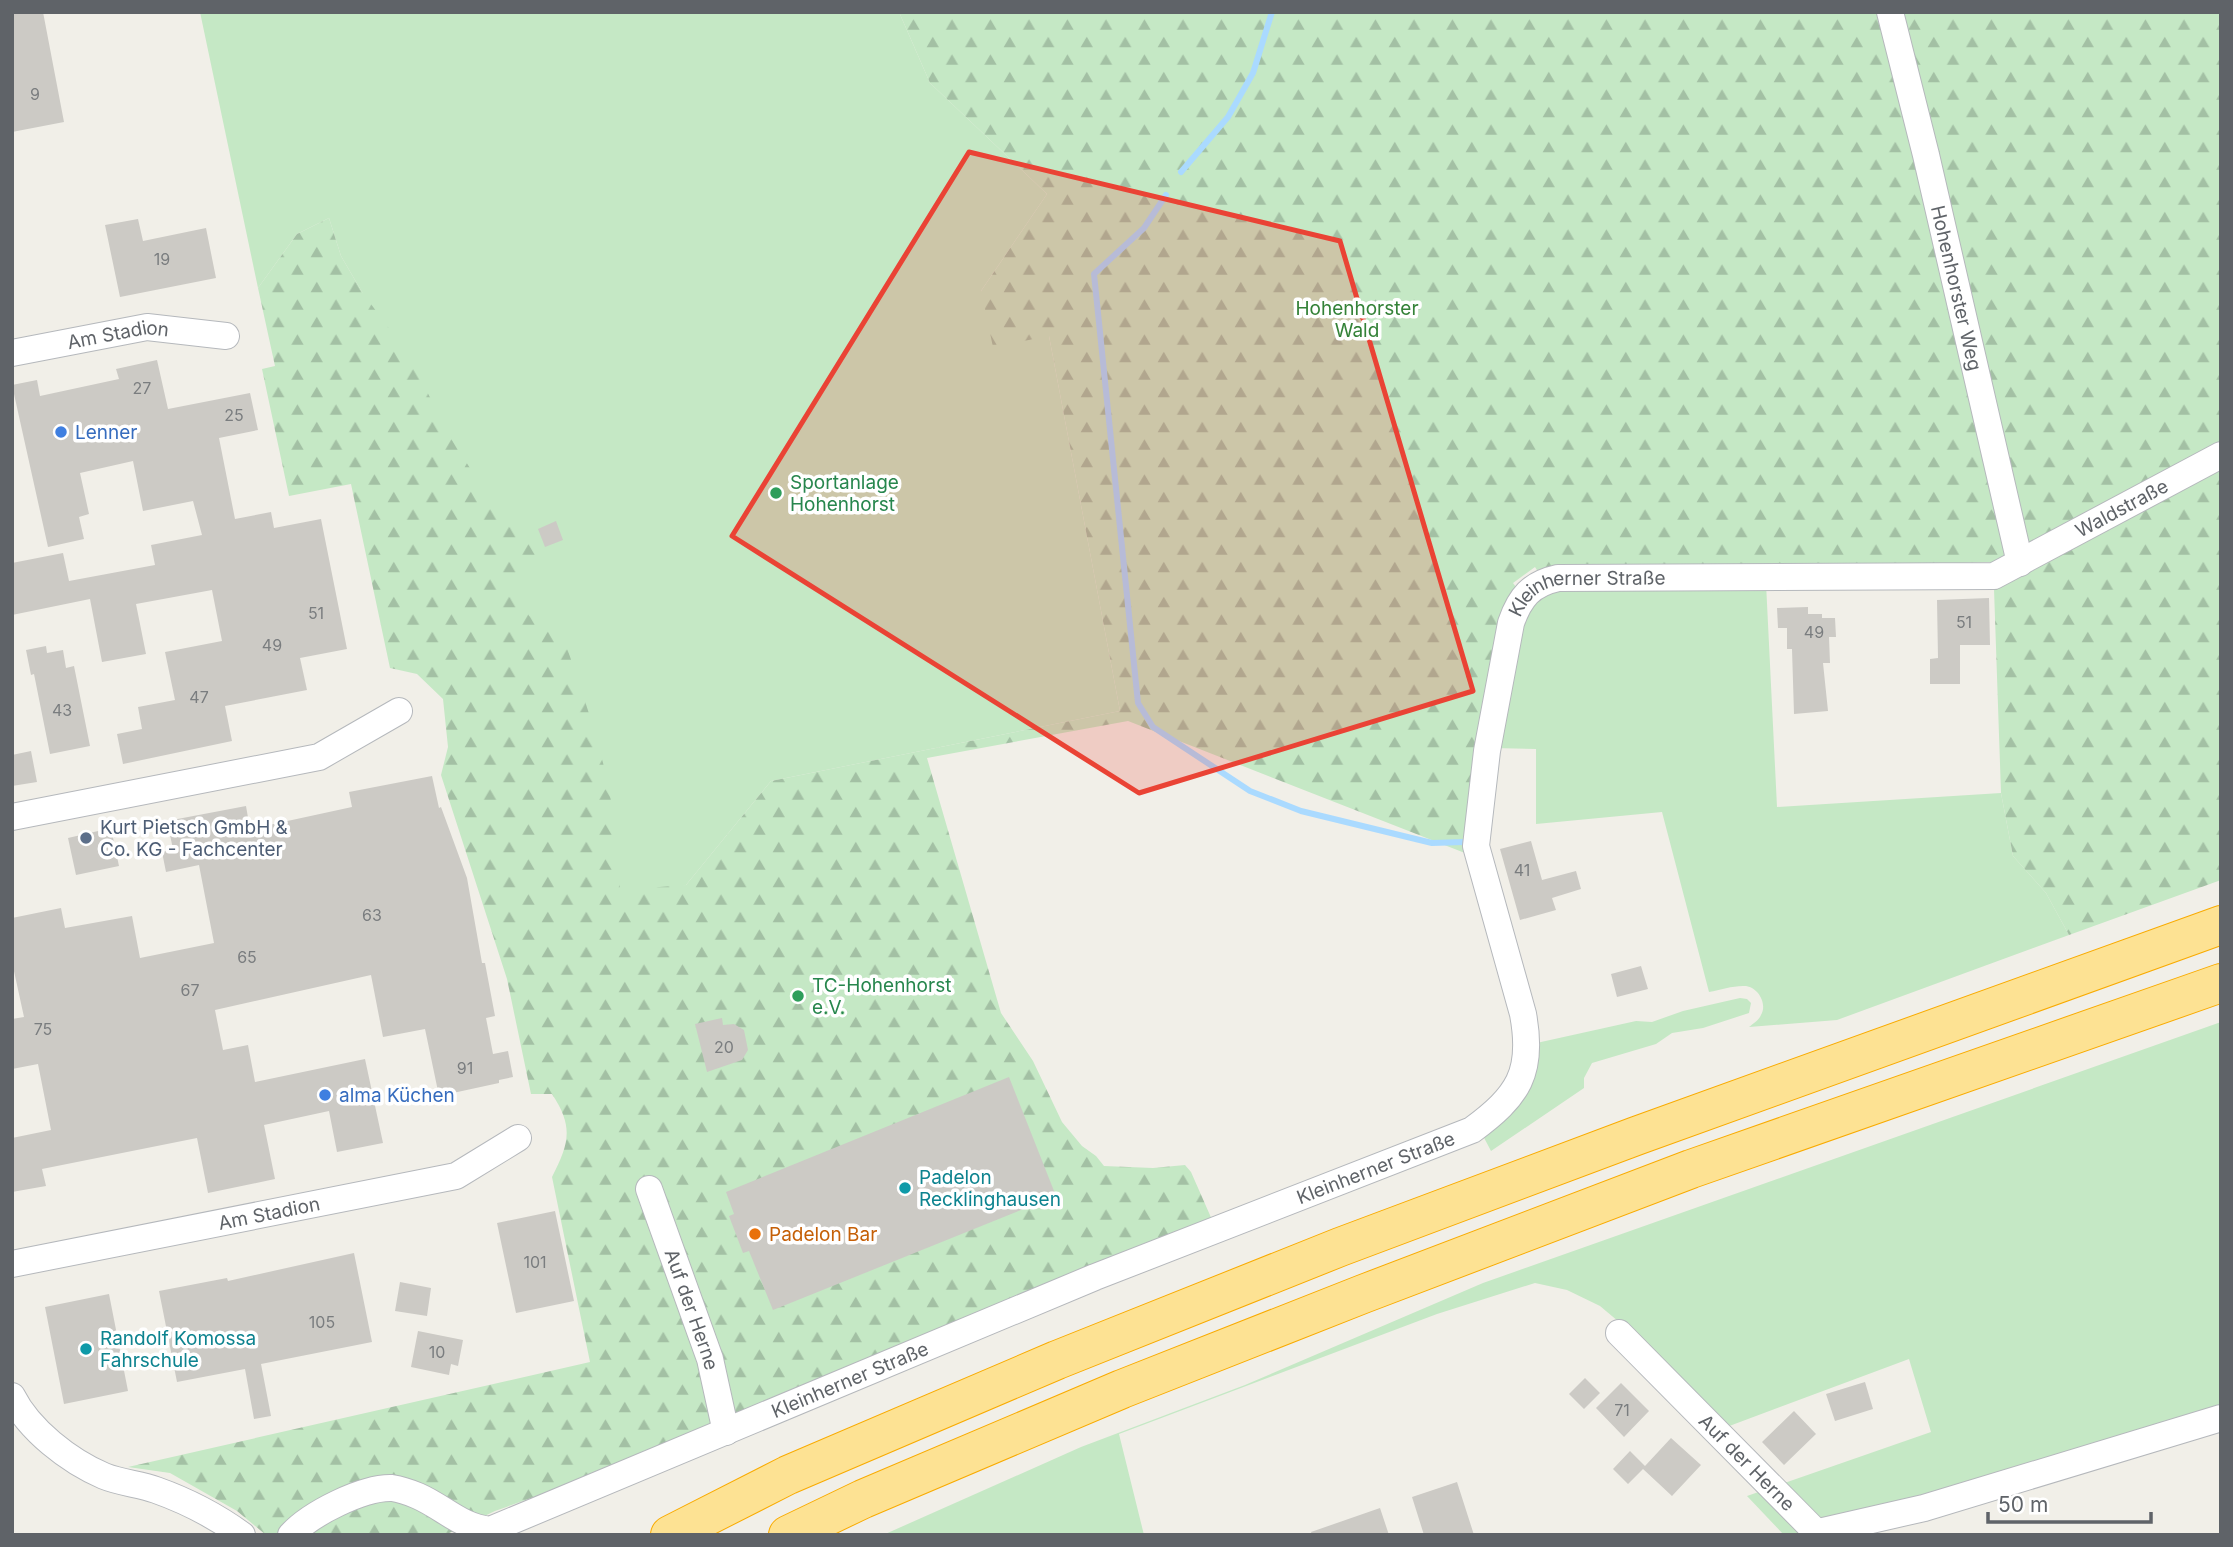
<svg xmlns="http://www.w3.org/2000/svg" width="2233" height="1547" font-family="Inter,sans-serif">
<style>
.green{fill:#c5e8c5}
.forest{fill:url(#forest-firs)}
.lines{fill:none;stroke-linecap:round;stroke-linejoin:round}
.stream{stroke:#aadaff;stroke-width:6}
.building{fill:#cccac5}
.minor-casing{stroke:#b5b8bc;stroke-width:28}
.motorway-casing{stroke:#f9ab00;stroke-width:40}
.minor{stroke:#fff;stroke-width:26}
.motorway{stroke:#fde293;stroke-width:38}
.marked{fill:#ea4335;fill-opacity:0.2;stroke:#ea4335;stroke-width:5;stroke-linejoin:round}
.shop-dot{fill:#3f7fe0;stroke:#fff;stroke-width:2.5}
.leisure-dot{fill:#2e9e5b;stroke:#fff;stroke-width:2.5}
.service-dot{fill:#5c6f8a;stroke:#fff;stroke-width:2.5}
.culture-dot{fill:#0f9aa8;stroke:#fff;stroke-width:2.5}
.food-dot{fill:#e8710a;stroke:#fff;stroke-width:2.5}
.labels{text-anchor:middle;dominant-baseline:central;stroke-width:7;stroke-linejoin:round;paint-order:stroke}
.number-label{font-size:16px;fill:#7a7d7f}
.street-label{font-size:19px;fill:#5f6368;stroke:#fff}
.park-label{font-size:19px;fill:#348238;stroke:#fff}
.shop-label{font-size:19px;fill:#366cbe;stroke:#fff;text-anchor:start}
.leisure-label{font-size:19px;fill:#27864d;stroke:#fff;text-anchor:start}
.service-label{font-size:19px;fill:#4e5e75;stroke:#fff;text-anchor:start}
.culture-label{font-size:19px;fill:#0d838f;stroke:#fff;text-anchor:start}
.food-label{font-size:19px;fill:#c56008;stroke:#fff;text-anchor:start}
</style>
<defs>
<pattern id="forest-firs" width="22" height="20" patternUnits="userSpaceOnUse" patternTransform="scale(1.75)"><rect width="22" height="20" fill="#c5e8c5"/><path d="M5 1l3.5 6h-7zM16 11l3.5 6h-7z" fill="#a3c0a4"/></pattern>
</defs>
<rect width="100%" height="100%" fill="#f1efe8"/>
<path class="green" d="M 200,12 L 899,12 L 930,83 L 1047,194 L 981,291 L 1049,336 L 1120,711 L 771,781 L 686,885 L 581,925 L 362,292 L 341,256 L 329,218 L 297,234 L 258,288 Z
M 1766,583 L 1777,807 L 2001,793 L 2013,856 L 2046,893 L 2069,935 L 1837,1020 L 1749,1027 C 1754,1023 1759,1020 1761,1015 C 1768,1003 1757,985 1743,986 C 1732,986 1720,990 1709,992 L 1662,812 L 1536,824 L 1536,749 L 1493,748 L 1527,607 L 1552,590 Z
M 1740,998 L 1747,999 L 1751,1003 L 1749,1013 L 1703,1028 L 1672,1033 L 1656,1044 L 1592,1063 L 1584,1078 L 1584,1088 L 1491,1151 L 1481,1132 L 1532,1044 L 1636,1021 L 1652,1022 L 1683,1011 Z
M 2221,1022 L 2221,1424 L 1848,1535 L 1784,1535 L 1747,1496 L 1931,1432 L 1909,1359 L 1724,1428 L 1631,1332 L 1600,1306 L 1567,1290 L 1535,1283 L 1437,1314 L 1119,1434 L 1144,1535 L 883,1535 L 1081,1447 L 1245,1385 L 1483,1283 Z"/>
<path class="forest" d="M 899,12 L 2221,12 L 2221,880 L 2069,935 L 2046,893 L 2013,856 L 2001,793 L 1994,589 L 1991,562 L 1542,578 L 1535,567 L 1513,583 L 1519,591 L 1470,855 L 1128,721 L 927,758 L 1001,1013 L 1033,1061 L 1062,1122 L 1082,1146 L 1096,1156 L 1104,1166 L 1153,1168 L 1185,1165 L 1191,1172 L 1213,1222 L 686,1443 L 495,1511 L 445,1535 L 266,1535 L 237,1511 L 170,1473 L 128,1467 L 590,1362 L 552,1177 C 569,1144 574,1127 552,1094 L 531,1094 L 507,979 L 441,775 L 448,747 L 443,699 L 417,674 L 390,668 L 351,484 L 289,496 L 262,369 L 275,366 L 258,288 L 297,234 L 329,218 L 341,256 L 362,292 L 408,354 L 449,435 L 506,525 L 536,534 L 550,560 L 514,565 L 529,616 L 559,625 C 577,677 596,729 608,784 C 615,819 617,855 620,890 L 686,885 L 771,781 L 1120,711 L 1049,336 L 993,347 L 981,291 L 1047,194 L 930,83 Z"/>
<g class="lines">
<path class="stream" d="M 1181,172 L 1228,117 L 1253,73 L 1272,12
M 1166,195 L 1144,228 L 1094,274 L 1138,703 L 1153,727 L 1250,791 L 1301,811 L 1432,843 L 1464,842"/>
</g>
<path class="building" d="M 12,12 L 43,12 L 64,122 L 12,132 Z
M 138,219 L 143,241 L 206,228 L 216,278 L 120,297 L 105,225 Z
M 157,360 L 168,409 L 250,393 L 258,430 L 219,438 L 235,519 L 271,512 L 274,528 L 321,519 L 347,649 L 300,658 L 307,690 L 225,706 L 232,741 L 123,764 L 117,734 L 142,729 L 138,707 L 175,700 L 165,652 L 222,641 L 212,590 L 136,604 L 146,654 L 102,662 L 90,599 L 12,615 L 12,563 L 63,553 L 69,581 L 155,565 L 151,545 L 202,535 L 193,501 L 143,511 L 133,461 L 80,473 L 89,514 L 79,517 L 84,539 L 48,547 L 12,385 L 37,380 L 40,396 L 119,379 L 116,369 Z
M 556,521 L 563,540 L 545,547 L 538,529 Z
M 1989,598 L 1990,645 L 1960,645 L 1960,684 L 1930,684 L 1930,659 L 1938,658 L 1937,600 Z
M 1808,607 L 1808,614 L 1822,614 L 1822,618 L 1835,618 L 1836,637 L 1829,637 L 1830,663 L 1823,663 L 1828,711 L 1794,714 L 1792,649 L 1787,649 L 1787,628 L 1778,628 L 1777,608 Z
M 46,646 L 47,653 L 63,650 L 66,668 L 74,666 L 90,746 L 50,754 L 34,674 L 31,675 L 26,650 Z
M 31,751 L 37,782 L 12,786 L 12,755 Z
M 432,776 L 439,808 L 441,807 L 467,878 L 482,963 L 485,963 L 495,1016 L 486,1018 L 493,1054 L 508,1051 L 513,1077 L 499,1080 L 499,1083 L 439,1096 L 425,1029 L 383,1037 L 371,975 L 215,1010 L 223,1050 L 248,1045 L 255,1082 L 365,1059 L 383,1143 L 337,1152 L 329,1111 L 264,1125 L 275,1179 L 208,1193 L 197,1138 L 42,1169 L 46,1186 L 12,1192 L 12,1138 L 51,1130 L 38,1064 L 12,1069 L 12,1019 L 24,1017 L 12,962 L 12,918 L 61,908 L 65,928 L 132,916 L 140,958 L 214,943 L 199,865 L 166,872 L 162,852 L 173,849 L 167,821 L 246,806 L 250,829 L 352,807 L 349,792 Z
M 111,828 L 119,866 L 76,875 L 68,838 Z
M 1531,841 L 1542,880 L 1576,871 L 1581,889 L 1552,898 L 1556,910 L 1520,920 L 1500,849 Z
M 1641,966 L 1648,989 L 1617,997 L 1611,974 Z
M 722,1018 L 723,1025 L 734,1024 L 744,1030 L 748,1050 L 742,1060 L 707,1072 L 695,1024 Z
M 1009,1077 L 1056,1196 L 773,1310 L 749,1251 L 743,1253 L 729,1216 L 734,1214 L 726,1192 Z
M 555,1211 L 574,1301 L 516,1313 L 497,1223 Z
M 354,1253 L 372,1342 L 261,1364 L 271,1416 L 254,1419 L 245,1369 L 177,1382 L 159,1291 L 227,1278 L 228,1281 Z
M 400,1282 L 431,1288 L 427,1316 L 395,1311 Z
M 109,1294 L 128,1391 L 64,1404 L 45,1307 Z
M 418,1331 L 463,1340 L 458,1366 L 451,1364 L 449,1375 L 411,1367 Z
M 1585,1378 L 1600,1393 L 1584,1409 L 1569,1394 Z
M 1865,1382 L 1873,1409 L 1835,1421 L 1826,1394 Z
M 1621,1383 L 1649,1411 L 1624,1437 L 1596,1408 Z
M 1794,1411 L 1816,1434 L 1784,1465 L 1762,1442 Z
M 1671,1438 L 1701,1465 L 1672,1496 L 1643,1469 L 1628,1484 L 1613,1469 L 1630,1451 L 1645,1466 Z
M 1457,1482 L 1474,1535 L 1424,1535 L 1412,1497 Z
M 1380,1508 L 1389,1535 L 1312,1535 L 1311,1532 Z"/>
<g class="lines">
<g class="minor-casing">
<g id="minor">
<path id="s1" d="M 1890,12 L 1926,155 L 2020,563"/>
<path id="s2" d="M 12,353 L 147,327 L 226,336"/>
<path d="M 12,817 L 319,757 L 399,711"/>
<path id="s3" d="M 649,1189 L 710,1359 L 726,1432"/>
<path id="s4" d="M 12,1264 L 456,1176 L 518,1138"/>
<path id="s5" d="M 1619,1333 L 1819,1535"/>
<path d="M 12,1396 C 29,1430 69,1461 104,1476 C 121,1483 140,1484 156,1490 C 187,1501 216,1516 242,1535"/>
<path d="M 1819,1532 L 1924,1508 L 2221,1418"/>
<path id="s6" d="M 291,1535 C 310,1514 363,1487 392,1488 C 399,1489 411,1493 418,1496 C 445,1508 459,1526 490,1530 L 1095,1277 L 1472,1130 C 1518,1096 1534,1073 1523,1014 L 1476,846 L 1487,751 L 1511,623 C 1520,597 1531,584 1558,578 L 1994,576 L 2221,455"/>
</g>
</g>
<g class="motorway-casing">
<path id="motorway" d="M 670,1535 L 788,1475 L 1057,1360 L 1340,1247 L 1636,1136 L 2221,925
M 788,1535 L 863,1499 L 1122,1389 L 1363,1294 L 1691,1169 L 2221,983"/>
</g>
<use href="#minor" class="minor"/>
<use href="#motorway" class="motorway"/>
</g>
<path class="marked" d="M 969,152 L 1340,241 L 1473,691 L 1139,793 L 732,536 Z"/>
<g class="shop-dot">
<circle cx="61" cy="432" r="7"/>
<circle cx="325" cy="1095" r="7"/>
</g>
<g class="leisure-dot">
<circle cx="776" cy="493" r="7"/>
<circle cx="798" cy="996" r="7"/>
</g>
<circle class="service-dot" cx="86" cy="838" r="7"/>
<g class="culture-dot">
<circle cx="905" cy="1188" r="7"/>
<circle cx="86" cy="1349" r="7"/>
</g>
<circle class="food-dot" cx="755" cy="1234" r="7"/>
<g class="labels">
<g class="number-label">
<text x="35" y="94">9</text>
<text x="162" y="259">19</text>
<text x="142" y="388">27</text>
<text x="234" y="415">25</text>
<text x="316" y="613">51</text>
<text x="1964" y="622">51</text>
<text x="1814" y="632">49</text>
<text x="272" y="645">49</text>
<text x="199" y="697">47</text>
<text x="62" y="710">43</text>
<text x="1522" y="870">41</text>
<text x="372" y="915">63</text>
<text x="247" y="957">65</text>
<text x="190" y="990">67</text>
<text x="43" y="1029">75</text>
<text x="724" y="1047">20</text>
<text x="465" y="1068">91</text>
<text x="535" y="1262">101</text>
<text x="322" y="1322">105</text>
<text x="437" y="1352">10</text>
<text x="1622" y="1410">71</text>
</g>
<g class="street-label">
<text stroke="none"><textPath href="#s1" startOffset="284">Hohenhorster Weg</textPath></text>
<text stroke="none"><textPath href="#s2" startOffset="108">Am Stadion</textPath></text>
<text stroke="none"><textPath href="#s6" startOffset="2468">Waldstraße</textPath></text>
<text stroke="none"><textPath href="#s6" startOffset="1911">Kleinherner Straße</textPath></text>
<text stroke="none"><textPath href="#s6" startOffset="1178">Kleinherner Straße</textPath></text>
<text stroke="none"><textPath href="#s4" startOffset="262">Am Stadion</textPath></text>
<text stroke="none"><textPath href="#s3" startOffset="128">Auf der Herne</textPath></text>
<text stroke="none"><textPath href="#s6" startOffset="611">Kleinherner Straße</textPath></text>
<text stroke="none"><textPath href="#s5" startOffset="182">Auf der Herne</textPath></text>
</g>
<g class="park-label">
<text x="1357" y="308">Hohenhorster<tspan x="1357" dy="22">Wald</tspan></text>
</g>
<g class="shop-label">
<text x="75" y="432">Lenner</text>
<text x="339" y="1095">alma Küchen</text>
</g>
<g class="leisure-label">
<text x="790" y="482">Sportanlage<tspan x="790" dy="22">Hohenhorst</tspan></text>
<text x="812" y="985">TC-Hohenhorst<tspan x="812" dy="22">e.V.</tspan></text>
</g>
<g class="service-label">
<text x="100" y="827">Kurt Pietsch GmbH &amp;<tspan x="100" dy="22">Co. KG - Fachcenter</tspan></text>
</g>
<g class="culture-label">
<text x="919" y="1177">Padelon<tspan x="919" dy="22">Recklinghausen</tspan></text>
<text x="100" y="1338">Randolf Komossa<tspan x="100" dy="22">Fahrschule</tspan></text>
</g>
<g class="food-label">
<text x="769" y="1234">Padelon Bar</text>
</g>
</g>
<rect width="2233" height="1547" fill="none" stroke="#5f6368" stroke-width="28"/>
<path d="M1988 1512v10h163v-10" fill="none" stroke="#5f6368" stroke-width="3.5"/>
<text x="1998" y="1512" font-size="21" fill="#5f6368" stroke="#ffffff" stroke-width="5" paint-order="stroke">50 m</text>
</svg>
